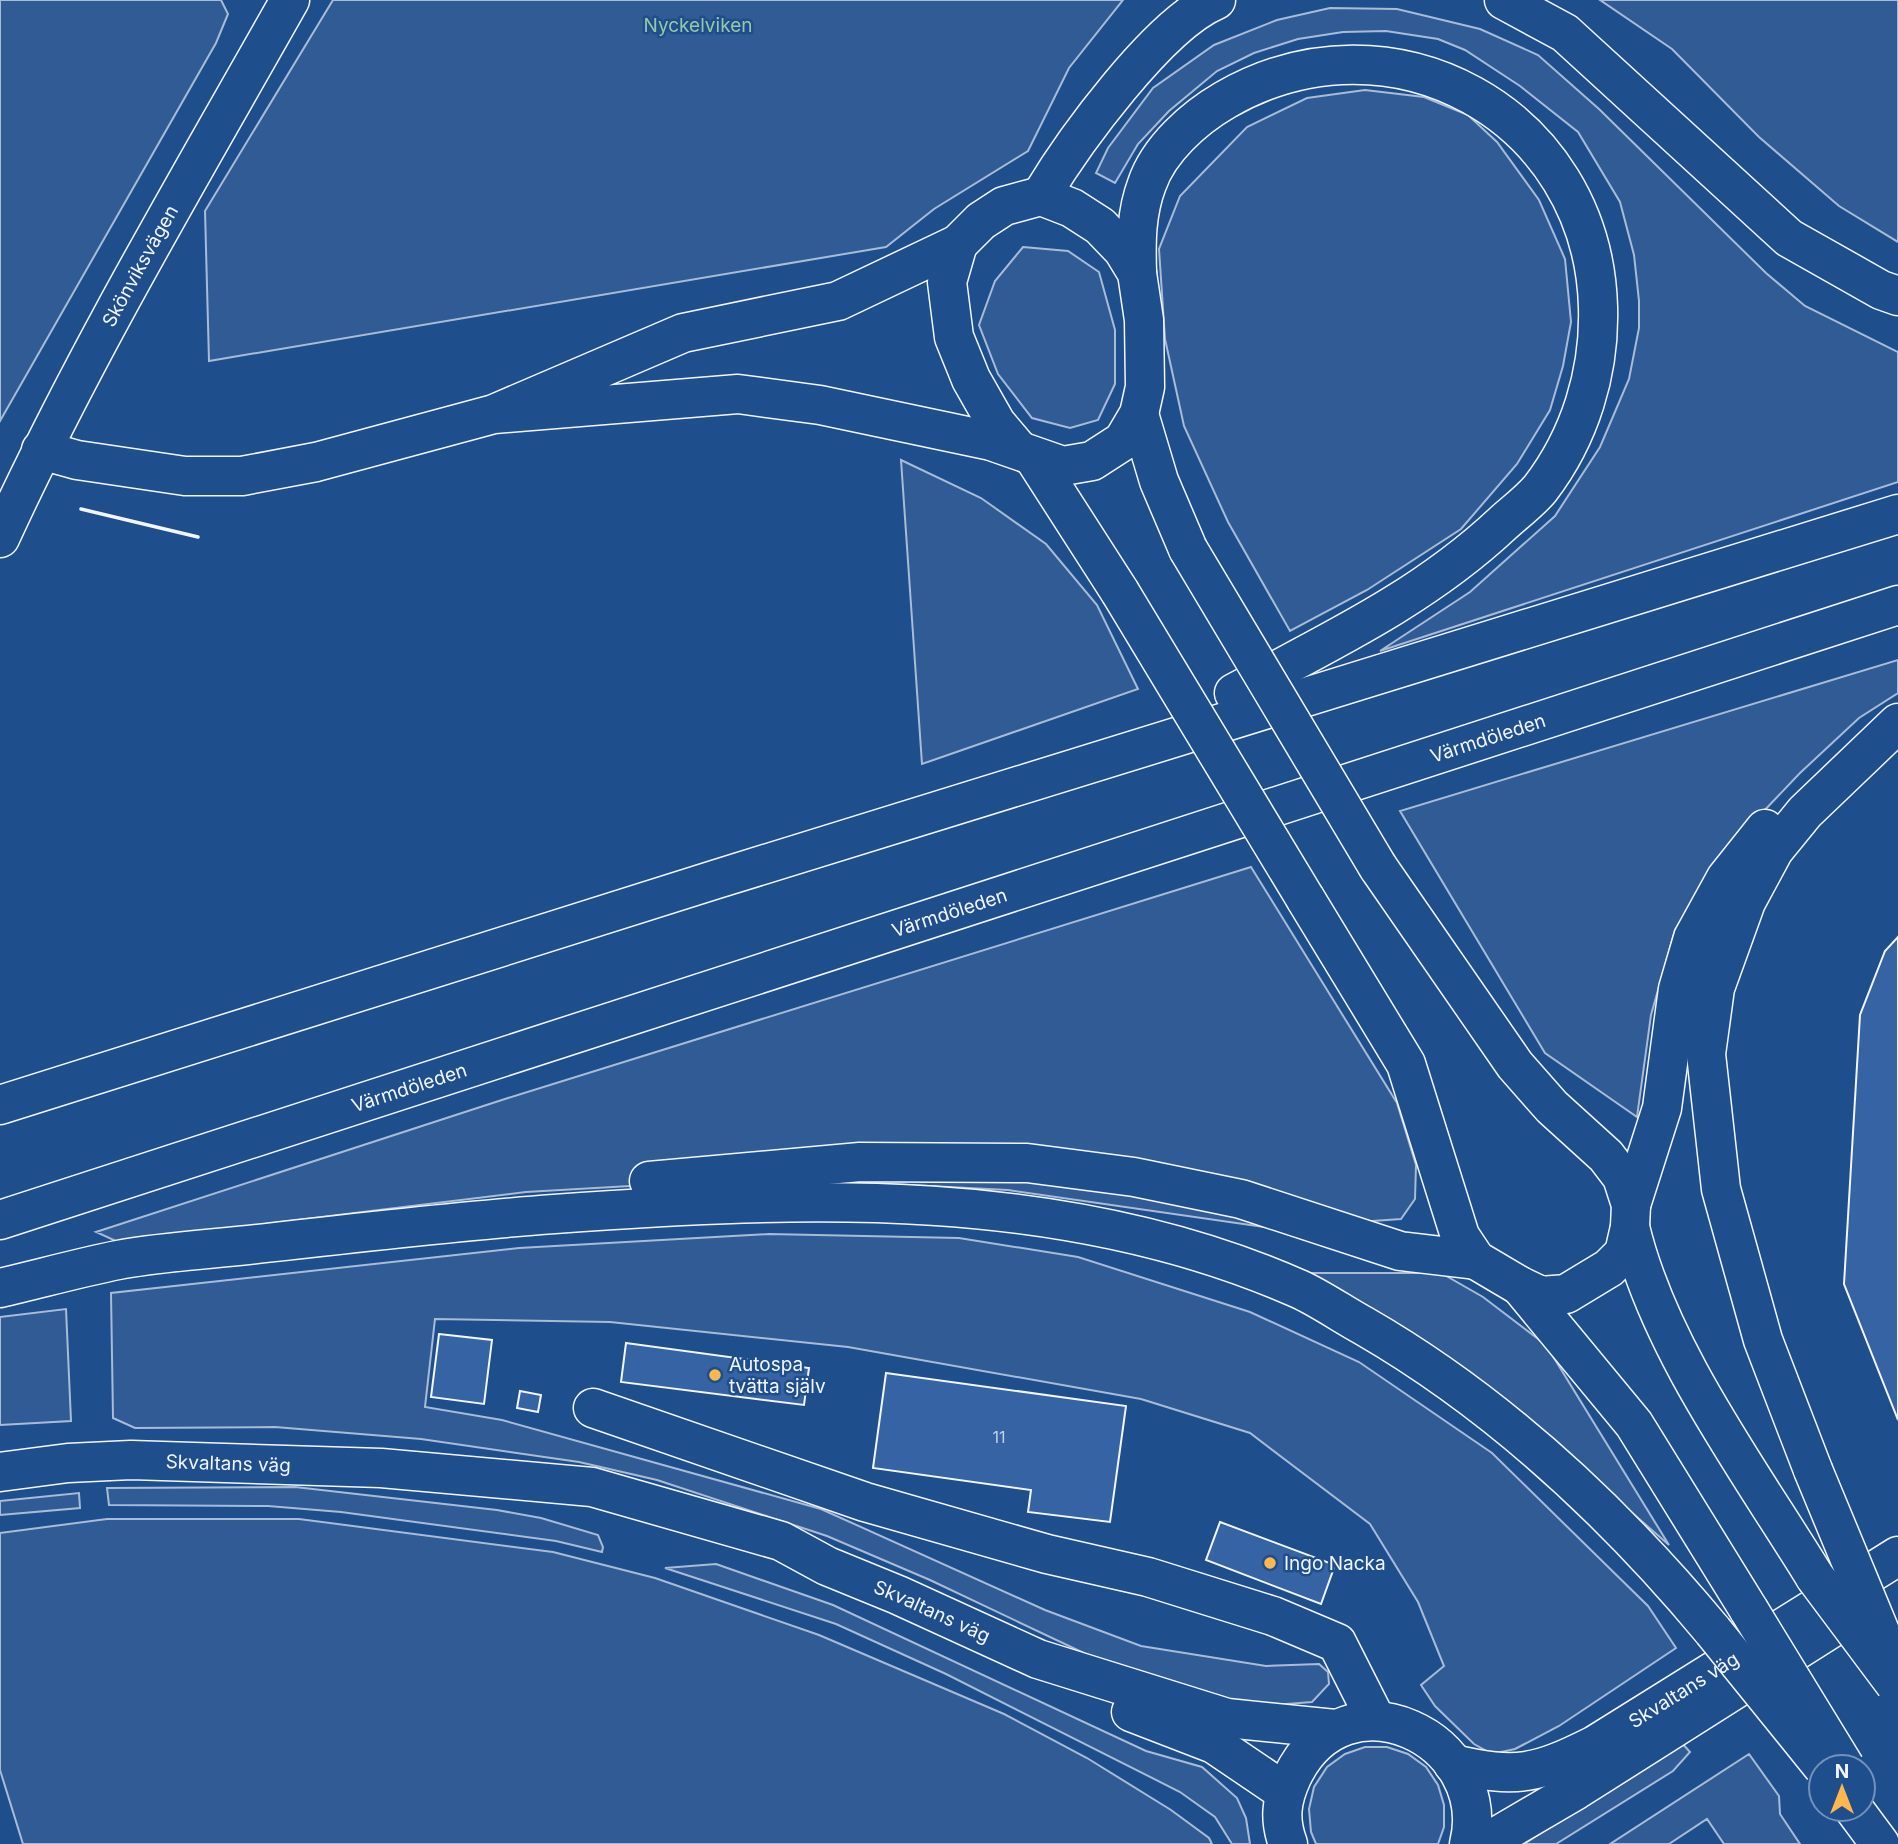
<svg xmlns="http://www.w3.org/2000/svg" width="1898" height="1844" font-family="Inter,sans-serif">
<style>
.built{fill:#305b95;stroke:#a8bbd7;stroke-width:2}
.building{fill:#3563a3;stroke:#f2f6ff;stroke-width:2}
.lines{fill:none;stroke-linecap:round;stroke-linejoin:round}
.minor-casing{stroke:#f2f6ff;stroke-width:41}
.major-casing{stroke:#f2f6ff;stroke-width:41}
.highway-casing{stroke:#f2f6ff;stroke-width:41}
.minor{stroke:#1f4e8c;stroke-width:38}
.major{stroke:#1f4e8c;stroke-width:38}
.highway{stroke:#1f4e8c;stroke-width:38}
.minor-bridge-casing{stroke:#f2f6ff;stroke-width:41;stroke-linecap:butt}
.highway-bridge-casing{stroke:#f2f6ff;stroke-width:41;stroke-linecap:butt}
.minor-bridge{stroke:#1f4e8c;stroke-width:38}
.highway-bridge{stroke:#1f4e8c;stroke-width:38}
.wall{stroke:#f2f6ff;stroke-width:3.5}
.poi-dot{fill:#ffb74d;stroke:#1f4e8c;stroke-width:2.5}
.labels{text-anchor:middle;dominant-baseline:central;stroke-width:5;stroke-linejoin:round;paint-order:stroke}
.number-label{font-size:16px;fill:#c3d1e8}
.park-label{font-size:19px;fill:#97c8a6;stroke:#1f4e8c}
.street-label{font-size:19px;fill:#f2f6ff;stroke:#1f4e8c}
.poi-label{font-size:19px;fill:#f2f6ff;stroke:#1f4e8c;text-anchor:start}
</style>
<rect width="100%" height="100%" fill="#1f4e8c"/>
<path class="built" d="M 0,0 L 221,0 L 228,14 L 216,43 L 0,421 Z
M 333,0 L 1123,0 L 1069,68 L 1028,151 L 934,209 L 886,247 L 209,361 L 205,211 Z
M 1600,0 L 1898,0 L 1898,242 L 1839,206 L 1759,137 L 1672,49 Z
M 1330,8 L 1397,9 L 1480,29 L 1538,55 L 1599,109 L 1766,273 L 1805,306 L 1898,352 L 1898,482 L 1380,651 L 1470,592 L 1555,516 L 1600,447 L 1629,379 L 1639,328 L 1639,301 L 1634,255 L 1620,202 L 1578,132 L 1520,86 L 1465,50 L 1438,39 L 1386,31 L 1343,32 L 1298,39 L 1254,53 L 1217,71 L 1169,111 L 1138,144 L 1115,183 L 1096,173 L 1108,148 L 1153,88 L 1214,45 L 1277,20 Z
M 1365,90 L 1424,97 L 1468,115 L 1497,142 L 1539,200 L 1565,259 L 1571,322 L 1563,366 L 1550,410 L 1517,464 L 1461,529 L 1367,590 L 1290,631 L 1228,522 L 1184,426 L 1165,339 L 1159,249 L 1180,196 L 1247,127 L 1307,98 Z
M 1023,247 L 1068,251 L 1099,272 L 1115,330 L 1115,384 L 1098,420 L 1070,428 L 1032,418 L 998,374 L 979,325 L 995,281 Z
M 901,460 L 981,498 L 1046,544 L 1097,605 L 1138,689 L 922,764 Z
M 1898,660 L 1898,693 L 1859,718 L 1800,773 L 1719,858 L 1675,930 L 1651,1015 L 1637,1117 L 1545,1053 L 1400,811 Z
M 1251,867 L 1397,1103 L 1416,1165 L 1415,1199 L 1401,1219 L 1271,1228 L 1008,1190 L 769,1178 L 526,1192 L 118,1242 L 96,1232 L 508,1098 Z
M 769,1234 L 959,1238 L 1078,1257 L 1250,1312 L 1359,1362 L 1492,1453 L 1648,1606 L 1676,1648 L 1559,1726 L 1515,1749 L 1492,1754 L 1474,1744 L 1435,1706 L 1421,1685 L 1444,1666 L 1418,1602 L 1370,1524 L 1250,1433 L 1141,1399 L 848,1347 L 610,1322 L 435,1319 L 425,1407 L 502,1420 L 821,1509 L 1045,1610 L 1141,1646 L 1266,1666 L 1319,1664 L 1328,1672 L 1329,1684 L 1312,1702 L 1274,1705 L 1222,1700 L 1107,1664 L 930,1580 L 827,1536 L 657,1480 L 579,1462 L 421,1439 L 275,1427 L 135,1428 L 113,1418 L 111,1293 L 519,1248 Z
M 1304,1273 L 1441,1273 L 1483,1297 L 1546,1345 L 1669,1545 L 1477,1378 Z
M 66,1309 L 71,1421 L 0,1425 L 0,1317 Z
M 295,1487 L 497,1510 L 541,1518 L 598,1535 L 603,1547 L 602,1552 L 556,1541 L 341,1512 L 268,1506 L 109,1505 L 107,1488 Z
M 79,1493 L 80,1508 L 0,1515 L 0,1501 Z
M 107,1519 L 299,1519 L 553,1552 L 655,1578 L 819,1635 L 1004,1714 L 1087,1758 L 1171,1810 L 1209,1838 L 1212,1844 L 23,1844 L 0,1770 L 0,1533 Z
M 716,1564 L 833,1605 L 1146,1751 L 1202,1767 L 1237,1798 L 1246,1818 L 1250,1844 L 1232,1844 L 1215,1817 L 1180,1792 L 946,1674 L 836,1624 L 665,1568 Z
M 1681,1742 L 1690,1752 L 1673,1771 L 1556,1844 L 1524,1844 Z
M 1365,1747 L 1387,1747 L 1408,1754 L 1426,1767 L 1438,1785 L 1444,1805 L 1444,1827 L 1438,1844 L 1316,1844 L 1311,1832 L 1309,1809 L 1314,1787 L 1327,1767 L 1345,1754 Z
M 1749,1754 L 1779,1796 L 1780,1814 L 1800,1844 L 1724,1844 L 1707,1819 L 1669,1844 L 1610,1844 Z"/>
<path class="building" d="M 1898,937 L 1898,1420 L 1844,1284 L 1860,1015 L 1885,951 Z
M 439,1334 L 492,1340 L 484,1404 L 431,1397 Z
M 626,1343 L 809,1368 L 804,1405 L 621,1382 Z
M 886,1373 L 1126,1406 L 1110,1522 L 1028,1512 L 1031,1490 L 873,1468 Z
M 520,1391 L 541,1395 L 538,1412 L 517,1408 Z
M 1220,1522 L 1335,1565 L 1321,1604 L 1206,1560 Z"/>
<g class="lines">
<g class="minor-casing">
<g id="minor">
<path d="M 958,244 L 947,282 L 954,337 L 971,379 L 996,423 L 1018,449"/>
<path d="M 1139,414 L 1159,481 L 1188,549"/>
<path d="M 41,450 L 77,460 L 185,476 L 242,476 L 316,462 L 494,414 L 683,333 L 838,301 L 958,244 L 981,221 L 1004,206 L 1041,196 L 1072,208 L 1100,226 L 1123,250 L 1137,273 L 1144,320 L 1145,387 L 1139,414 L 1123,441 L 1092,461 L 1063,466 L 991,441 L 820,405 L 738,394 L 494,414"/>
<path d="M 1034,458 L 1120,592"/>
<path id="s1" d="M 0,538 C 85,353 190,177 290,0"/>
<path d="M 1305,898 L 1406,1064 L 1460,1236 L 1476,1260 L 1520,1286 L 1541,1296 L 1566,1294 L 1609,1268 L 1624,1253 L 1630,1227 L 1631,1205 L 1622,1177 L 1606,1156 L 1552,1107 L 1515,1065 L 1378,867"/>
<path d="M 1630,1227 C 1659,1349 1750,1471 1815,1577"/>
<path d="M 1520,1286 L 1634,1424 L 1749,1610"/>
<path d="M 593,1408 L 865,1502 L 1047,1554 L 1148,1577 L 1273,1616 L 1337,1643 L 1376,1720"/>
<path id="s2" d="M 0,1472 L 68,1463 L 131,1460 L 381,1468 L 592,1487 L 781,1541 L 827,1566 L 898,1595 L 1038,1659 L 1227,1718 L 1335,1729"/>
<path d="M 1131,1712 L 1214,1744 L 1285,1792"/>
</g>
</g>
<g class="major-casing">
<g id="major">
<path id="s3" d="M 1453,1764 C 1517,1779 1537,1774 1595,1745 L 1898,1556"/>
<path d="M 1288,1844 C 1279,1820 1281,1801 1292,1777 C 1346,1665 1495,1740 1469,1844"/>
<path d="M 1484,1844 L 1576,1790 L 1865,1607"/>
</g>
</g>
<g class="highway-casing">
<g id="highway">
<path d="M 1504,0 L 1565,33 L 1789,238 L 1881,290 L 1898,296"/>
<path d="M 1041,196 C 1074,141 1159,24 1216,0"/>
<path d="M 1137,273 C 1136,242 1136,213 1147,184 C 1159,149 1194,118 1225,100 C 1391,4 1593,114 1598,307 C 1600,372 1580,437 1540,489 C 1529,502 1514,513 1502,524 C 1423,598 1329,642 1234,693"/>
<path d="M 0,1105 L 717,879 L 1898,514"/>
<path d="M 649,1181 L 860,1162 L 1027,1163 L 1134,1177 L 1241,1199 L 1400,1251 L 1476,1260"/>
<path d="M 1631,1205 L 1662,1108 L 1678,989 L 1693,938 L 1726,878 L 1765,829"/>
<path id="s4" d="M 0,1220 L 1898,605"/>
<path d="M 0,1288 C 39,1279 78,1268 118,1260 C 167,1251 217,1249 266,1243 C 362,1232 458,1221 554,1214 C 805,1196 1064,1185 1299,1289 C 1321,1299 1342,1314 1364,1326 C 1499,1404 1614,1512 1713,1631"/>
<path d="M 1813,1470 L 1763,1340 L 1721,1189 L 1706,1054 L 1715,988 L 1746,902 L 1774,850 L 1805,812 L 1898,723"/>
<path d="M 1854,1809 L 1880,1844"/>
</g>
</g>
<use href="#minor" class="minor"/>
<use href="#major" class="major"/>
<use href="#highway" class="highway"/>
<g class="minor-bridge-casing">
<path id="minor-bridge" d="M 1188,549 L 1378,867
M 1120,592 L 1305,898
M 1815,1577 L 1895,1684
M 1749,1610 L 1845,1767"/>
</g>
<g class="highway-bridge-casing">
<path id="highway-bridge" d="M 1813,1470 L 1898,1675
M 1713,1631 L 1823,1767"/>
</g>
<use href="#minor-bridge" class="minor-bridge"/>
<use href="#highway-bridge" class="highway-bridge"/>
<path class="wall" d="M 81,509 L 198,537"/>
</g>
<g class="poi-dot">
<circle cx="715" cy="1375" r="7"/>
<circle cx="1270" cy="1563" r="7"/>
</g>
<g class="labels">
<g class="number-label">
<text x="999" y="1437">11</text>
</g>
<g class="park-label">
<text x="698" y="25">Nyckelviken</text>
</g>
<g class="street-label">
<text stroke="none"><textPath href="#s1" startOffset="306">Skönviksvägen</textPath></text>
<text stroke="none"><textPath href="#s4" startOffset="1564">Värmdöleden</textPath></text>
<text stroke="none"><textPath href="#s4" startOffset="998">Värmdöleden</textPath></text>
<text stroke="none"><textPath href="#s4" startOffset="430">Värmdöleden</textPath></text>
<text stroke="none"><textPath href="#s2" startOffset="229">Skvaltans väg</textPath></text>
<text stroke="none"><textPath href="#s2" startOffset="957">Skvaltans väg</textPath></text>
<text stroke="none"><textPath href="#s3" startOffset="252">Skvaltans väg</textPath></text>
</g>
<g class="poi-label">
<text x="729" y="1364">Autospa<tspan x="729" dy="22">tvätta själv</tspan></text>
<text x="1284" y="1563">Ingo Nacka</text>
</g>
</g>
<g transform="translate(1842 1788)"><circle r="33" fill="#1f4e8c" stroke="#7391ba" stroke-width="2"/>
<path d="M0-5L12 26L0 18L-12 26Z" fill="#ffb74d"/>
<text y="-10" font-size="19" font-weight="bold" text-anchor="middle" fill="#f2f6ff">N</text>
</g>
</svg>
